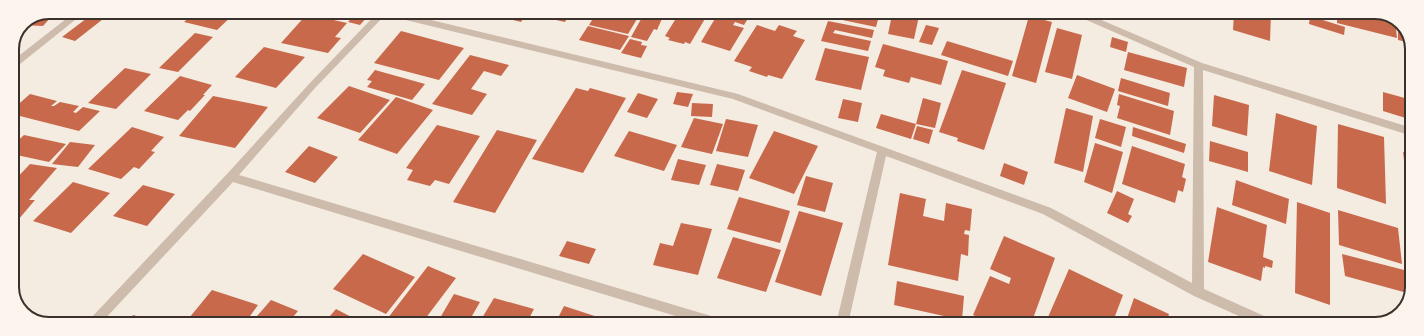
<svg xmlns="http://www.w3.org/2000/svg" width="1424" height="336" font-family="'Roboto Condensed',sans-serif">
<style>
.building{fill:#c8694b}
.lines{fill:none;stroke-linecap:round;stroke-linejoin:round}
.minor{fill:#cdbbac;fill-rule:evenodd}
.rim{fill:none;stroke:#3b302b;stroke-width:2}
</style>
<rect width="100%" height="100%" fill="#f4ebe1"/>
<path class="building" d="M 95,12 L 112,12 L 75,41 L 62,37 Z
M 195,12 L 236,12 L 217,30 L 184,22 Z
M 509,12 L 528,12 L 521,22 L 505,18 Z
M 541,12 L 571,12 L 565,22 L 538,16 Z
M 597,12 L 633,12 L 640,14 L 628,34 L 589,25 Z
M 645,12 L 665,12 L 657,30 L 654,29 L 647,41 L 631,37 Z
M 680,12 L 709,12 L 690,44 L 685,42 L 684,44 L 668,40 L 670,38 L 665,36 Z
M 719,12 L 752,12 L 744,25 L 735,22 L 733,25 L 744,28 L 730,51 L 701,42 Z
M 825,12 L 880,12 L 876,27 L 823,16 Z
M 1234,13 L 1271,13 L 1270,41 L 1233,30 Z
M 1337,13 L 1383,13 L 1395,20 L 1397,38 L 1337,23 Z
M 45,14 L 41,17 L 50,18 L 43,26 L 22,25 L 23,23 Z
M 307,14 L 347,23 L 335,37 L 341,38 L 328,53 L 281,43 Z
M 355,14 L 368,16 L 360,25 L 348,22 Z
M 892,15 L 912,19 L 912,15 L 919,16 L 914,39 L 888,34 Z
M 1029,16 L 1052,22 L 1036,83 L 1012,76 Z
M 1310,16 L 1345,27 L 1344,35 L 1309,24 Z
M 828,21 L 874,30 L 872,38 L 835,30 L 833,33 L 871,41 L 868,51 L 821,41 Z
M 1398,21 L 1403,24 L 1411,43 L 1398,40 Z
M 757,25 L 775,31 L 779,25 L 797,31 L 793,36 L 805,40 L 782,79 L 768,75 L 767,77 L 749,71 L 752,67 L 734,61 Z
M 926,25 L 939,28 L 932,45 L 919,42 Z
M 588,26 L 629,36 L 620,50 L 579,40 Z
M 1057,28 L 1082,35 L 1072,79 L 1045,72 Z
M 401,31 L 464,48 L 439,80 L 374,63 Z
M 195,33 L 213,37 L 178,72 L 159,68 Z
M 1112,37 L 1128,42 L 1126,52 L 1110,47 Z
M 630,39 L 642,42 L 641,45 L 647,46 L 641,58 L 621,53 Z
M 947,41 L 1013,61 L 1008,76 L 941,55 Z
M 883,44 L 948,61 L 941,85 L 911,77 L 909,83 L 883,76 L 885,70 L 875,67 Z
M 264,47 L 305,57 L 276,88 L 235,77 Z
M 825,48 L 869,57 L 861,90 L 815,80 Z
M 1128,52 L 1187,68 L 1184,87 L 1124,70 Z
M 470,55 L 509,65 L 501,76 L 484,71 L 471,89 L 487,94 L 472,115 L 432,104 Z
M 125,68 L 151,74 L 116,109 L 88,103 Z
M 375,70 L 425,84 L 412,100 L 367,87 L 372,81 L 367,80 Z
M 962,70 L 1006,83 L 984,150 L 957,141 L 958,138 L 939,132 Z
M 1077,75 L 1115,89 L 1107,112 L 1068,98 Z
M 180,76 L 212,85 L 203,95 L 205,95 L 190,111 L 188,110 L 178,120 L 144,111 Z
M 1121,78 L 1170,93 L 1168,106 L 1118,91 Z
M 349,86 L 390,100 L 360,133 L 317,118 Z
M 576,88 L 588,91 L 590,88 L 626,98 L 583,173 L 532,159 Z
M 677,92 L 693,94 L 688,107 L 673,104 Z
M 1383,92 L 1412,100 L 1412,120 L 1383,111 Z
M 638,93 L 658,99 L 647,118 L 627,112 Z
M 30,94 L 57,101 L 51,106 L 54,106 L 60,102 L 79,106 L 73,112 L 76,113 L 83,107 L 100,111 L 79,131 L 12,114 L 12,110 Z
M 1119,94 L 1174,111 L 1170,135 L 1117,118 L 1120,106 L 1117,105 Z
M 1214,95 L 1249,105 L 1247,136 L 1212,126 Z
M 213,96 L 268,107 L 235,148 L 179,136 Z
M 396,97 L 433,110 L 397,154 L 358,140 Z
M 923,98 L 941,103 L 935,128 L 916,124 Z
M 843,99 L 862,103 L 858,122 L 838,118 Z
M 692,103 L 713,104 L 712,117 L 691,116 Z
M 1066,108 L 1093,116 L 1083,172 L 1054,163 Z
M 1276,113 L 1317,126 L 1312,185 L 1269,171 Z
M 881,114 L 916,124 L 911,139 L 876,128 Z
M 694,118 L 723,124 L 712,154 L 681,147 Z
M 726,119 L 758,125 L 748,157 L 716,151 Z
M 1100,119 L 1126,127 L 1121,147 L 1095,138 Z
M 1338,124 L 1384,137 L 1386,204 L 1337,188 Z
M 437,125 L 480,136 L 449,184 L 435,180 L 430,186 L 407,180 L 413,170 L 406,168 Z
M 917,126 L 933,130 L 929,144 L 913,139 Z
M 132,127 L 164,137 L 151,151 L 155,152 L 139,169 L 134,167 L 121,179 L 88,169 Z
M 1133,127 L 1186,144 L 1184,153 L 1132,136 Z
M 497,130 L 537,140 L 495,213 L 453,202 Z
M 629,131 L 677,145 L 664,171 L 614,156 Z
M 774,131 L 818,146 L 794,194 L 749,178 Z
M 24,135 L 66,144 L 49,162 L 12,154 L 12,146 Z
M 1210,141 L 1248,152 L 1248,172 L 1209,161 Z
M 70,142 L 95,145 L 78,167 L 52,164 Z
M 1095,143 L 1123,152 L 1112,193 L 1084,182 Z
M 309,146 L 338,157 L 315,183 L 285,172 Z
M 1132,146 L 1185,164 L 1182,177 L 1186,179 L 1183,192 L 1178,190 L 1175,203 L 1122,184 Z
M 1403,152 L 1412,154 L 1411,199 L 1409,199 Z
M 678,159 L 706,165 L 699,185 L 671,180 Z
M 1004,163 L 1028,172 L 1024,185 L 1000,176 Z
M 30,164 L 57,168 L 29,200 L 35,200 L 18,220 L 12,219 L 12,183 Z
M 717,164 L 745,170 L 738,191 L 710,185 Z
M 806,176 L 833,183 L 825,212 L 797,205 Z
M 1236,180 L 1289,199 L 1286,224 L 1232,205 Z
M 73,182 L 110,193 L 71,233 L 33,221 Z
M 143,185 L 175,194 L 147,226 L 113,216 Z
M 1117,191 L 1134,199 L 1128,214 L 1132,216 L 1128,223 L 1107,213 Z
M 900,193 L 926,199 L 923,216 L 944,221 L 946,203 L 972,209 L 970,231 L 965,230 L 964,234 L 969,235 L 968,256 L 961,254 L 958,281 L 888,265 Z
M 739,197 L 790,211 L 780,243 L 727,229 Z
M 1297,202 L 1330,213 L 1330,305 L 1295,293 Z
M 1217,207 L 1267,225 L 1263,257 L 1273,261 L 1272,268 L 1265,266 L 1265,268 L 1263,267 L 1261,281 L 1208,262 Z
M 1338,210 L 1398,228 L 1402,264 L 1339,245 Z
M 799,211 L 843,223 L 821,296 L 775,282 Z
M 681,223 L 712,229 L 698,275 L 653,265 L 660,243 L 673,246 Z
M 1004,236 L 1055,258 L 1031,324 L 991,324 L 973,315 L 990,276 L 1009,284 L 1011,278 L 990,269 Z
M 733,237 L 781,250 L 766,292 L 717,278 Z
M 567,241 L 596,249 L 589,264 L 559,256 Z
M 363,254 L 415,277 L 386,314 L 333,289 Z
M 1342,254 L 1408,271 L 1411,294 L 1345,276 Z
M 428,266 L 456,278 L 422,323 L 384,323 Z
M 1069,269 L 1123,295 L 1112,324 L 1045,324 Z
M 897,281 L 964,296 L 962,320 L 894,305 Z
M 212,290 L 258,305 L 245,323 L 239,321 L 237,323 L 185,323 Z
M 454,294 L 480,302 L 468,323 L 437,323 Z
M 494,298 L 534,309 L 526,324 L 479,323 Z
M 1134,298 L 1169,314 L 1166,324 L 1125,324 Z
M 271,300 L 298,311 L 288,323 L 251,323 Z
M 564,306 L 613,322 L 612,324 L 555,324 Z
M 336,309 L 363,323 L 324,323 Z
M 133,315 L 162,323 L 126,323 Z"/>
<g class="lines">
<path class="minor" d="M 75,12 L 85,12 L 15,68 L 12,69 L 12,61 Z
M 378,12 L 398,12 L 738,94 L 1051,208 L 1192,283 L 1194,67 L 1075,15 L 1074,13 L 1085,13 L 1202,63 L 1412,128 L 1412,136 L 1203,70 L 1204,289 L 1273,320 L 1275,324 L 1257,324 L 1194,296 L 1043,214 L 886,156 L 848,324 L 836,324 L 877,152 L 733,99 L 385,15 L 315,88 L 239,175 L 721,319 L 725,320 L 727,324 L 702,324 L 233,182 L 101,323 L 88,323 L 90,319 L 227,174 L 309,84 Z"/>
</g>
<path d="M0 0H1424V336H0ZM49 19H1375A30 30 0 0 1 1405 49V287A30 30 0 0 1 1375 317H49A30 30 0 0 1 19 287V49A30 30 0 0 1 49 19Z" fill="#fbf5ee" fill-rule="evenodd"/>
<path class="rim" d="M49 19H1375A30 30 0 0 1 1405 49V287A30 30 0 0 1 1375 317H49A30 30 0 0 1 19 287V49A30 30 0 0 1 49 19Z"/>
</svg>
